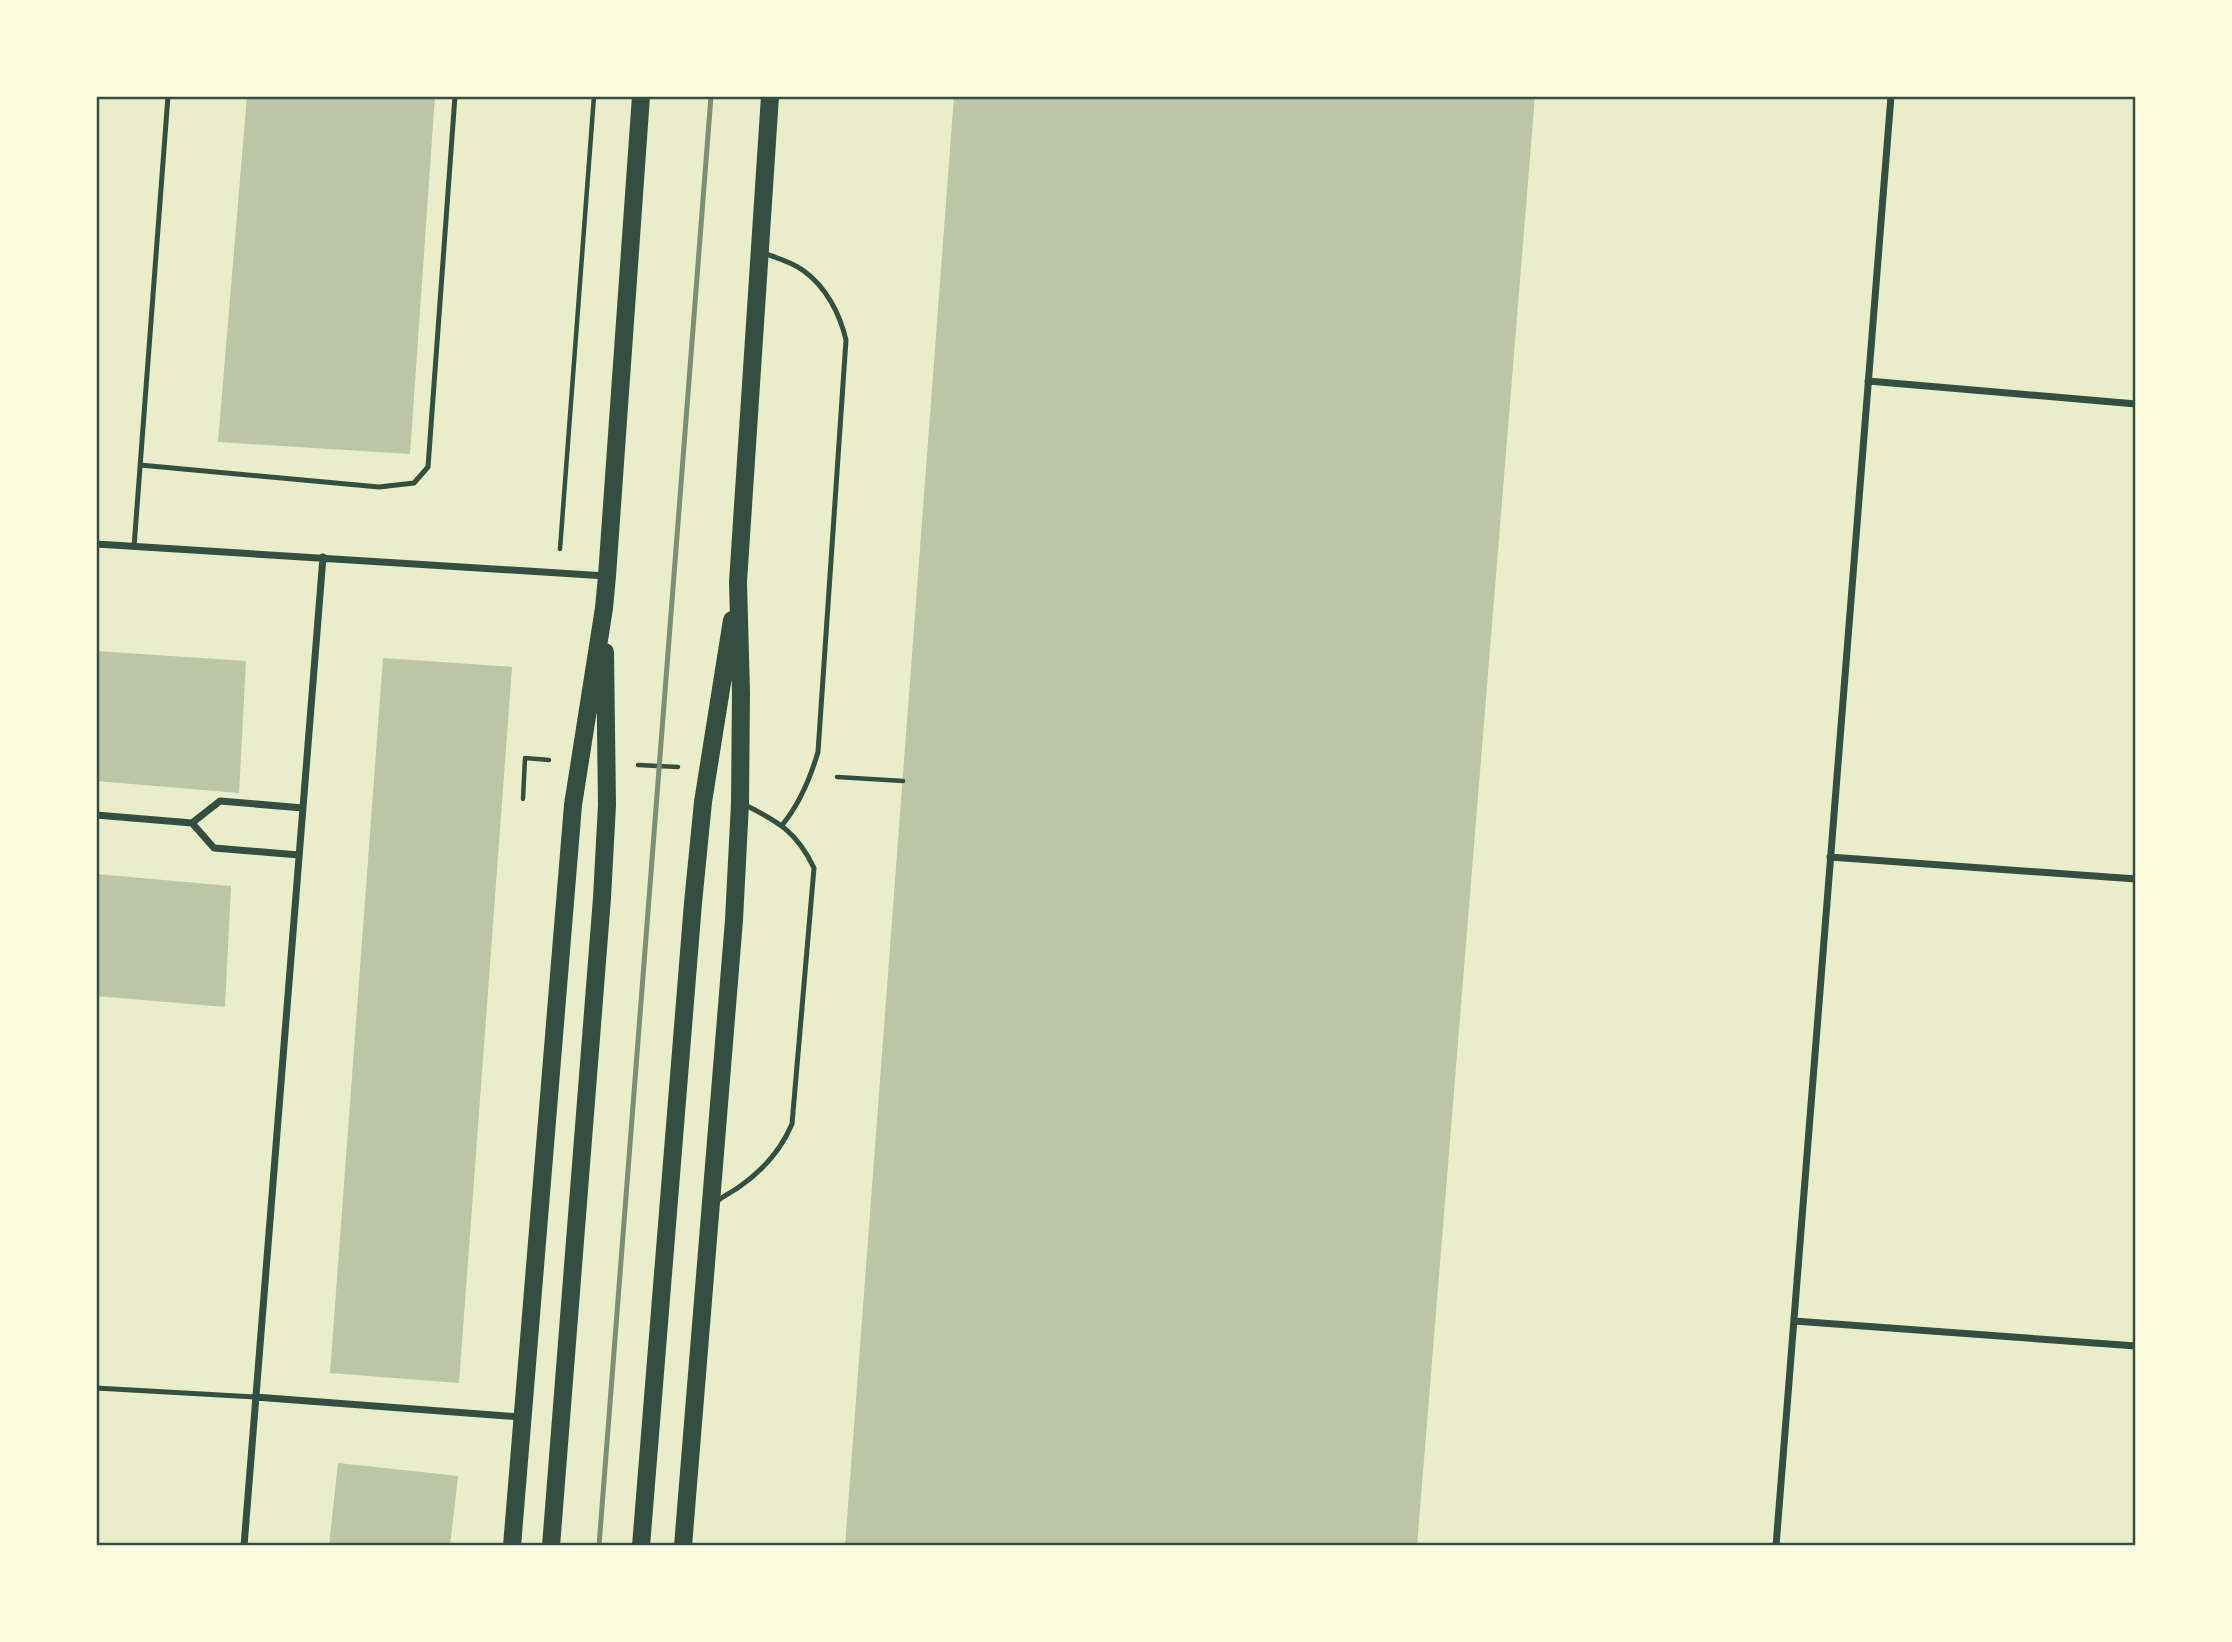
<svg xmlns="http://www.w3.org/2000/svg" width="2232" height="1642" font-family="'Sofia Sans Condensed',sans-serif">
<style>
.building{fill:#bcc5a7}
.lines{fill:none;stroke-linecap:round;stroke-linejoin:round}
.path{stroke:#344e41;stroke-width:4.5}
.service{stroke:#344e41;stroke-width:5}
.minor{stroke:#344e41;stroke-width:7}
.primary{stroke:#344e41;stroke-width:18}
.rail{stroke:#7c8e77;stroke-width:5}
.neatline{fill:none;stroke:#344e41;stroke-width:2.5}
</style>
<rect width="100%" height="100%" fill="#e9edc9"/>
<path class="building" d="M 247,96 L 435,96 L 410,454 L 218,442 Z
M 954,96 L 1535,96 L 1417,1546 L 845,1546 Z
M 96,651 L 246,661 L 239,793 L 96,781 Z
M 383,658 L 512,667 L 459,1383 L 330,1373 Z
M 96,874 L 231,886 L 225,1007 L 96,996 Z
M 338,1463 L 458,1476 L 450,1546 L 329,1546 Z"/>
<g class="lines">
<path class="path" d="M 560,549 L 594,96
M 638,765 L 678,767
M 837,777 L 903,781
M 523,799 L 525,758 L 549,760"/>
<path class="service" d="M 763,253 C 777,258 792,262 804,271 C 826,287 840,314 846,340 L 818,752 C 810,779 800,803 783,824
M 140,465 L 379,487 L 414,483 L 428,467 L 455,96
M 134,547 L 168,96
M 716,1202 C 723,1196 732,1192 739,1187 C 762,1171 781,1150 792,1124 L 814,868 C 797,832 778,821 743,804
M 96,1388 L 255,1397"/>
<path class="minor" d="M 1868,381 L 2136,404
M 96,544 L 606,576
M 96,815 L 192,823 L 220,801 L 303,808
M 192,823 L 214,848 L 299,855
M 1830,857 L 2136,879
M 1794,1321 L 2136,1346
M 255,1397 L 521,1417
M 244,1546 L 323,557
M 1776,1546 L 1891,96"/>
<path class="primary" d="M 512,1546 L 573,805 L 604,608 L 607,576 L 641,96
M 551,1546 L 602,898 L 607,805 L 605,652
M 641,1546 L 693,903 L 703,802 L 732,620
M 683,1546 L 734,920 L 740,803 L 741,693 L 738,582 L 770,96"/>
<path class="rail" d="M 599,1546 L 711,96"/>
</g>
<rect width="2232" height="1642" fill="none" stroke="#fefae0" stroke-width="196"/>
<rect x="98" y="98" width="2036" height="1446" class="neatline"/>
</svg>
